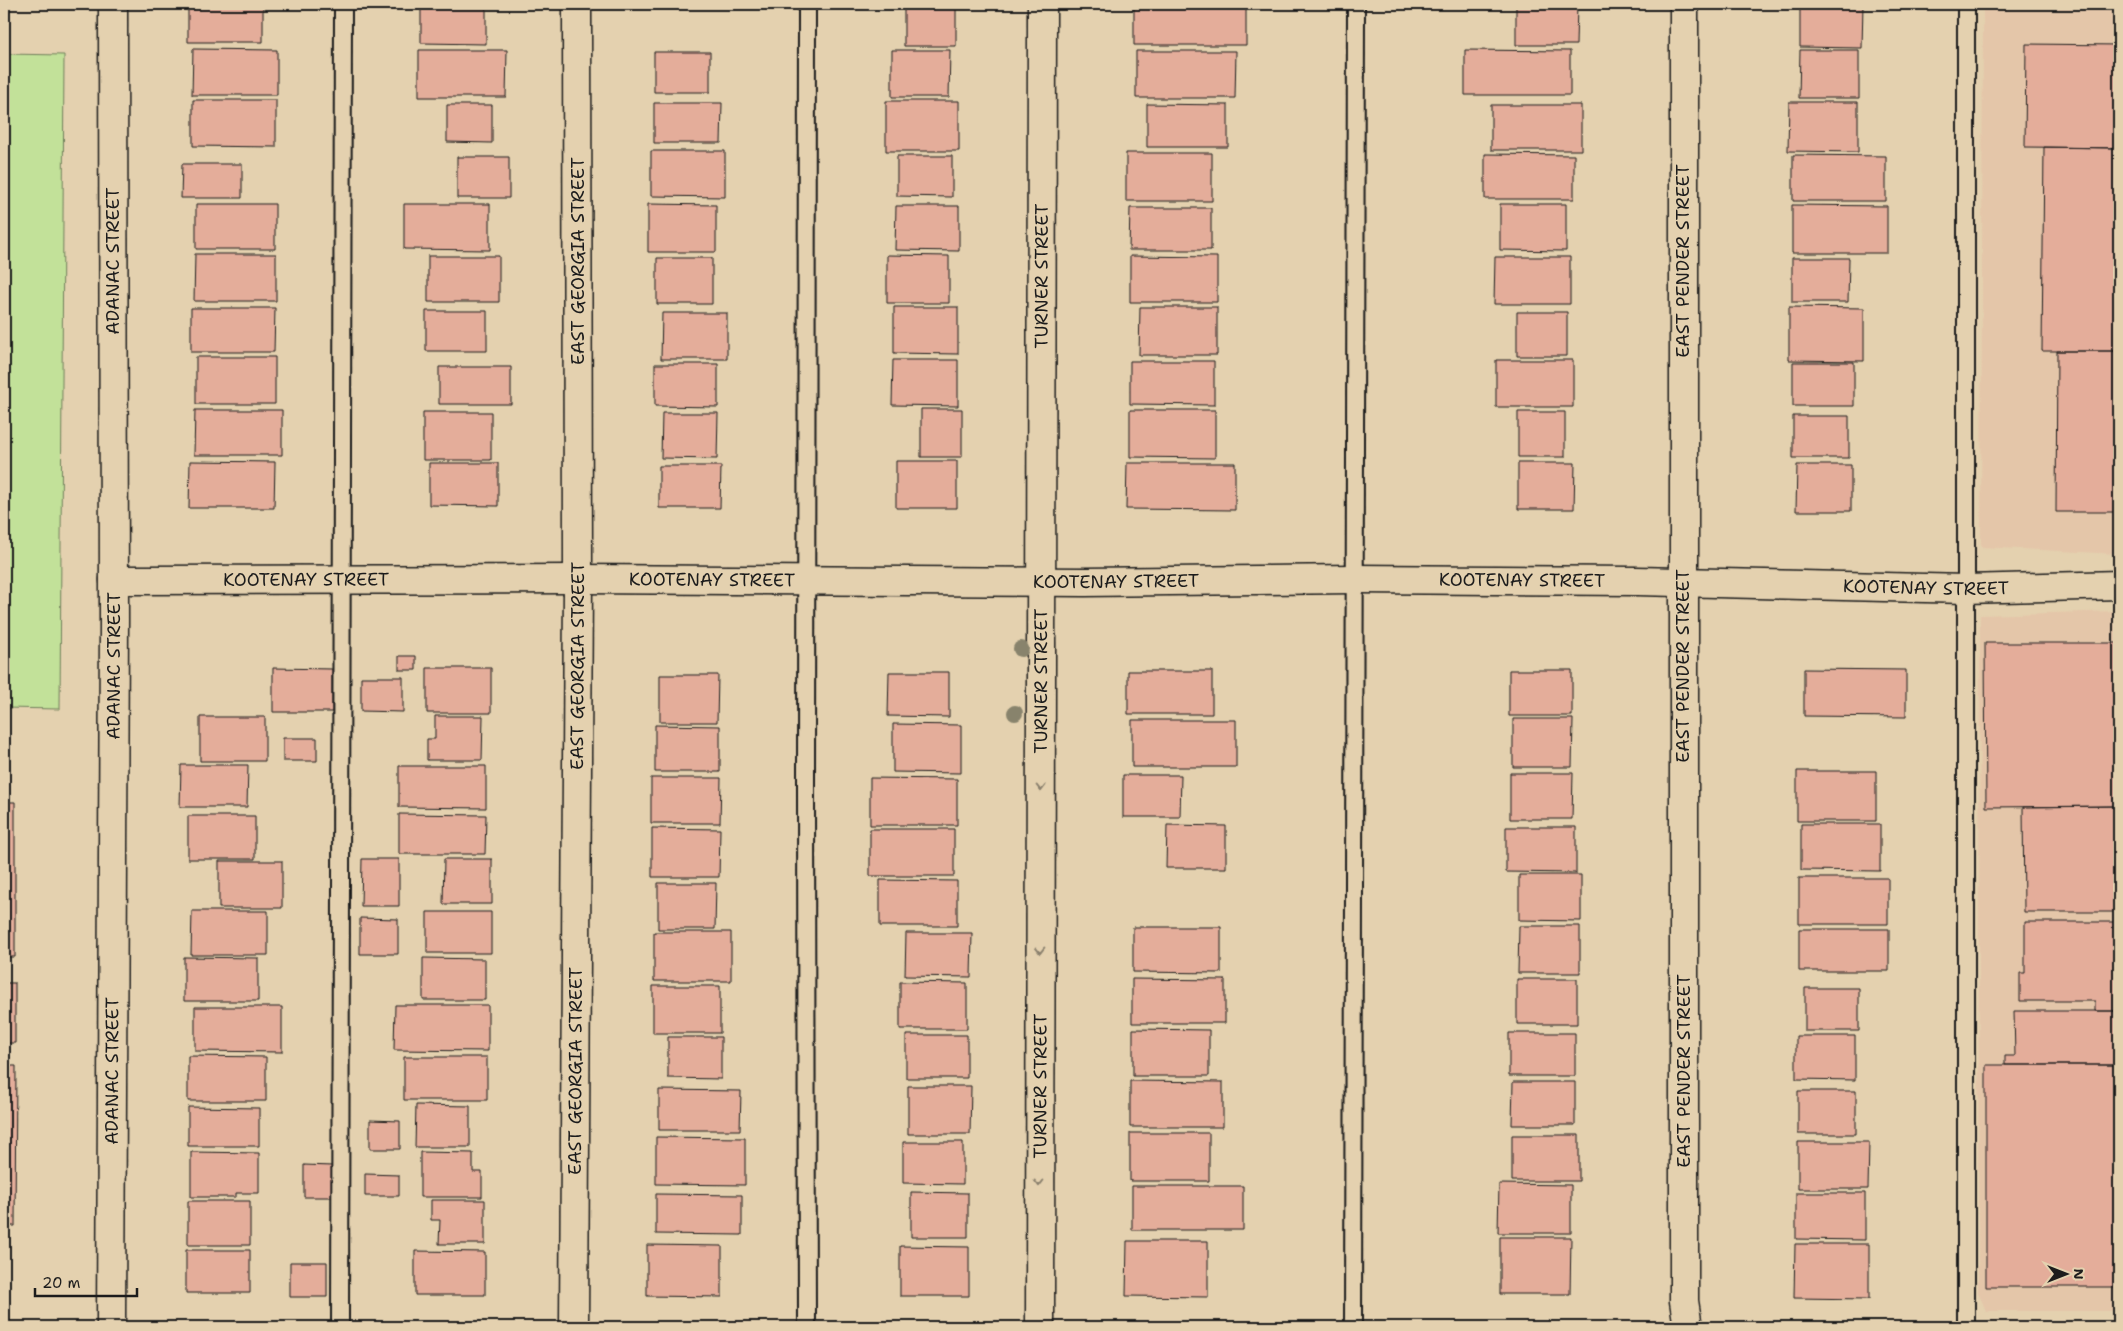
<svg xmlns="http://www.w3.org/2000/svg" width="2123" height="1331" font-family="'Shantell Sans',sans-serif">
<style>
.built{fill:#e4c6a9}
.green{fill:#c2e199;stroke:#6f7e5a}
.building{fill:#e4ad9a;stroke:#1c1c1c}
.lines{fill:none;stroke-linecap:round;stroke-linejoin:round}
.service-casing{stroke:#1c1c1c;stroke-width:20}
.minor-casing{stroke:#1c1c1c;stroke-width:31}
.service{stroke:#e4d1af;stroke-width:16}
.minor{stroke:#e4d1af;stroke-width:28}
.tree{fill:#88836c}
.oneway{stroke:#8a806d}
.labels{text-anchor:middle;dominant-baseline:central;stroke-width:4.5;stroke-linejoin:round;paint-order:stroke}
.street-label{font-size:18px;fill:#1c1c1c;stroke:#e4d1af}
</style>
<rect width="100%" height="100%" fill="#e4d1af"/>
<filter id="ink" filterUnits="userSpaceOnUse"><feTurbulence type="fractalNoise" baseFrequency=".02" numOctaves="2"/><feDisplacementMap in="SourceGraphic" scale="10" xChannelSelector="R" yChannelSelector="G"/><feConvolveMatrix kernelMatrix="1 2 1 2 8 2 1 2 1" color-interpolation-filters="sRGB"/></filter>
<g filter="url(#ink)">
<path class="built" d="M 1983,4 L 2119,4 L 2119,554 L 1981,547 Z
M 2119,611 L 2119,1311 L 1986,1311 L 1978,1292 L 1980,615 Z"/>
<path class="green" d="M 4,54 L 64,55 L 60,709 L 4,708 Z"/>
<path class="building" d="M 188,4 L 263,4 L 263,42 L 188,42 Z
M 421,4 L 486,4 L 486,44 L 421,43 Z
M 904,4 L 956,4 L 956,46 L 904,46 Z
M 1134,4 L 1246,4 L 1246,45 L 1134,45 Z
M 1516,4 L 1577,4 L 1576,45 L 1516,45 Z
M 1800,4 L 1863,4 L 1862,48 L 1800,47 Z
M 2026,44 L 2119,45 L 2119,148 L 2025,147 Z
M 193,49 L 277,50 L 277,95 L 192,95 Z
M 419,50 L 507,50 L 506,97 L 419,97 Z
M 892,50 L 950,50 L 949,97 L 892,97 Z
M 1465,50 L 1570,51 L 1570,95 L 1465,95 Z
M 1800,50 L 1859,50 L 1859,98 L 1799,98 Z
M 1136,51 L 1236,51 L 1235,98 L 1136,98 Z
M 654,52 L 710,52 L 710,92 L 654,92 Z
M 193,100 L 276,100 L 276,147 L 193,146 Z
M 886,101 L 959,101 L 959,151 L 886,151 Z
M 1789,102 L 1858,102 L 1858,152 L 1788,151 Z
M 654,103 L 722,103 L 721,143 L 654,143 Z
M 1147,104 L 1228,105 L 1228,147 L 1147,147 Z
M 447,105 L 492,105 L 492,143 L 447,142 Z
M 1491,105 L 1581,105 L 1581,150 L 1491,150 Z
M 2044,147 L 2119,148 L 2119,351 L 2042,351 Z
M 651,151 L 725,151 L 725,197 L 651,196 Z
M 1126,153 L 1212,153 L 1212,201 L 1126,201 Z
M 1485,154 L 1574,155 L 1574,199 L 1485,199 Z
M 1793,155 L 1886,156 L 1886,201 L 1793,201 Z
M 897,156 L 952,156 L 952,197 L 897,196 Z
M 457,157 L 509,157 L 509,198 L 457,198 Z
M 182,164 L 242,164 L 242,198 L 181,198 Z
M 196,204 L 275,204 L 275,249 L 196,249 Z
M 404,204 L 490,204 L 490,250 L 404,249 Z
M 648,204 L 716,205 L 716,252 L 648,252 Z
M 1500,204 L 1566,204 L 1566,251 L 1500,250 Z
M 1792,205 L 1887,206 L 1887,253 L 1792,253 Z
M 896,206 L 959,206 L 959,251 L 895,250 Z
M 1130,208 L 1211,208 L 1211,250 L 1129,250 Z
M 195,254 L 276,254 L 276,301 L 194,301 Z
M 887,255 L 949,256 L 949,303 L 887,303 Z
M 428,256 L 499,256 L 499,302 L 428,302 Z
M 1130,256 L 1217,257 L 1217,302 L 1130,302 Z
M 1495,257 L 1570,257 L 1570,304 L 1494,304 Z
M 657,258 L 712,258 L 712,304 L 657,304 Z
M 1792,258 L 1849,258 L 1848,302 L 1792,302 Z
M 894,307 L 958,307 L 958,354 L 894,353 Z
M 1140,307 L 1217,307 L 1217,355 L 1139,355 Z
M 1789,307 L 1864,308 L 1864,361 L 1789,360 Z
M 191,308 L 275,308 L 274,352 L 191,352 Z
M 426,311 L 487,311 L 487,351 L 426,351 Z
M 1517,312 L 1567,312 L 1567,356 L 1517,356 Z
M 662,313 L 727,313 L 727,359 L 661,359 Z
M 2057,351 L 2119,351 L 2119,512 L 2056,512 Z
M 196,357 L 275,357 L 275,404 L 196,404 Z
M 893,360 L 958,360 L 958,406 L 892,405 Z
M 1496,360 L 1573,360 L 1573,407 L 1496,407 Z
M 1130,361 L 1214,361 L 1214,405 L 1130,404 Z
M 1793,362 L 1854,362 L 1854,406 L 1793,406 Z
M 655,364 L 718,364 L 718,407 L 655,406 Z
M 439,367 L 511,367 L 511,404 L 439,404 Z
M 921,409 L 962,409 L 962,457 L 921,457 Z
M 195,410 L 282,410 L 282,455 L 194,455 Z
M 1130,410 L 1215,410 L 1215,458 L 1130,457 Z
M 423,412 L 491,412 L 491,460 L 423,460 Z
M 1518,412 L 1565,412 L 1565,457 L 1518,457 Z
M 662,413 L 718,413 L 717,459 L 661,458 Z
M 1793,416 L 1849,416 L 1849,458 L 1793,458 Z
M 190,461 L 275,462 L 274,508 L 189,508 Z
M 896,461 L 957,461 L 957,508 L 896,508 Z
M 429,463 L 498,463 L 498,506 L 429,505 Z
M 1127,463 L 1235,463 L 1235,510 L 1126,509 Z
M 1518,463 L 1575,463 L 1574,509 L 1518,509 Z
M 1797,465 L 1851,465 L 1851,511 L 1796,511 Z
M 659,466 L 721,466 L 720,508 L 659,508 Z
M 1985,643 L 2119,643 L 2119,806 L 1986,807 Z
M 399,656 L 416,656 L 416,670 L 399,670 Z
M 273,668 L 332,669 L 332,712 L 273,712 Z
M 427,668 L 491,668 L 491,713 L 427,713 Z
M 1804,669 L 1906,670 L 1906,717 L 1804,716 Z
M 1509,670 L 1572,670 L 1572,716 L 1509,716 Z
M 1128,671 L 1212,671 L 1212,714 L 1128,714 Z
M 889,672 L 949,672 L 949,717 L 888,716 Z
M 660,675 L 718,675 L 717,722 L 660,722 Z
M 361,677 L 403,677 L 403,712 L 361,711 Z
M 435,716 L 483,716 L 482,760 L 427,760 L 427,739 L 435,739 Z
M 200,717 L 265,717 L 265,761 L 200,761 Z
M 1513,719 L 1573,719 L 1572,767 L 1513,767 Z
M 1132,720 L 1236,720 L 1236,767 L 1132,767 Z
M 893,724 L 961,725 L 961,773 L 893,772 Z
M 655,725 L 720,726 L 720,772 L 655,772 Z
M 283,738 L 317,738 L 317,761 L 283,761 Z
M 181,765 L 248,765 L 247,807 L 180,807 Z
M 399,766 L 486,766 L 486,808 L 399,807 Z
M 1797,771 L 1876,771 L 1876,821 L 1797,821 Z
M 1510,773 L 1573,773 L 1572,819 L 1510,819 Z
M 1123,775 L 1181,775 L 1180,817 L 1123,817 Z
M 651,778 L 721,778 L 720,823 L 651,823 Z
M 870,778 L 957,779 L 957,825 L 870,825 Z
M 4,802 L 15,802 L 15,957 L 4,957 Z
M 2119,806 L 2119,912 L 2024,912 L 2023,807 Z
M 399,814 L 486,815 L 485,854 L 399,854 Z
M 188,816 L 255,816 L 255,859 L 188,859 Z
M 1801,824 L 1880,824 L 1880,871 L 1801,870 Z
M 1167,825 L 1226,826 L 1226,868 L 1166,868 Z
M 1506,827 L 1576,827 L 1576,873 L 1506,872 Z
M 652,828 L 720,829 L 719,877 L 652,877 Z
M 870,829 L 954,829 L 954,876 L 870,876 Z
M 362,859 L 399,859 L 399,906 L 361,906 Z
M 444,859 L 492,859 L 492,904 L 443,904 Z
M 219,861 L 282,861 L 282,908 L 219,908 Z
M 1519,875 L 1581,875 L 1581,921 L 1519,920 Z
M 1799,878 L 1888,878 L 1888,924 L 1799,924 Z
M 880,880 L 957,881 L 957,926 L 880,926 Z
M 658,883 L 716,883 L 715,929 L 658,929 Z
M 192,911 L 268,911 L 268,955 L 191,955 Z
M 427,912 L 491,912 L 491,953 L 427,953 Z
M 360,918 L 398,919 L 398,954 L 360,954 Z
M 2025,922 L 2119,922 L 2119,1011 L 2095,1011 L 2095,1001 L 2020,1001 L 2020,973 L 2025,973 Z
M 1519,926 L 1580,926 L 1580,973 L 1518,973 Z
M 1133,927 L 1221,927 L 1221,973 L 1133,972 Z
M 1799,929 L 1889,929 L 1889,971 L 1799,971 Z
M 654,932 L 731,932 L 731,981 L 654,981 Z
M 906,933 L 972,933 L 971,977 L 905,976 Z
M 184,957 L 258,958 L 258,1001 L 184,1001 Z
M 423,958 L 485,959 L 485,1000 L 423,1000 Z
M 1132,979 L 1225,980 L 1225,1023 L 1132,1023 Z
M 1517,979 L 1577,979 L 1577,1024 L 1517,1024 Z
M 900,982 L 967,983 L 967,1029 L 900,1029 Z
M 4,983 L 15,983 L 15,1043 L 4,1043 Z
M 653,986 L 720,986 L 720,1033 L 653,1033 Z
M 1805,988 L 1859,988 L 1859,1031 L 1805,1031 Z
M 395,1005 L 488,1005 L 488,1051 L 394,1050 Z
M 195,1007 L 282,1007 L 282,1052 L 195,1051 Z
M 2014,1011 L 2119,1011 L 2119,1065 L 2005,1065 L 2005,1056 L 2015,1056 Z
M 1133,1029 L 1209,1030 L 1209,1076 L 1133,1076 Z
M 1509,1033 L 1575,1033 L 1575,1076 L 1509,1076 Z
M 906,1035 L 967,1035 L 967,1078 L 906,1078 Z
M 1796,1036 L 1855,1036 L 1855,1080 L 1796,1079 Z
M 668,1037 L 721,1037 L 721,1079 L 668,1078 Z
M 188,1056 L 266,1057 L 266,1101 L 188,1101 Z
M 404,1057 L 487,1057 L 487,1100 L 404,1100 Z
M 1986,1065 L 2119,1065 L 2119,1287 L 1986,1287 Z
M 4,1066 L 16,1066 L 15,1226 L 4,1226 Z
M 1130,1081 L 1223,1082 L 1223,1127 L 1130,1127 Z
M 1513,1082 L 1575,1082 L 1575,1125 L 1512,1125 Z
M 908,1086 L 971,1086 L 970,1134 L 908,1134 Z
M 659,1090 L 741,1091 L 740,1130 L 659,1130 Z
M 1798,1091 L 1856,1091 L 1856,1134 L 1798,1134 Z
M 416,1105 L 470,1106 L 470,1147 L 415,1147 Z
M 188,1107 L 259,1108 L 259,1146 L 188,1146 Z
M 370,1120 L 400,1121 L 400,1149 L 370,1149 Z
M 1130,1133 L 1209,1133 L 1209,1181 L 1130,1181 Z
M 1512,1135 L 1579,1135 L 1579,1181 L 1512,1181 Z
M 656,1137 L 745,1138 L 745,1185 L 656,1184 Z
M 903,1142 L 963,1142 L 963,1184 L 903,1183 Z
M 1798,1142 L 1869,1142 L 1868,1189 L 1798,1189 Z
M 191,1152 L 259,1153 L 259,1193 L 236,1193 L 236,1197 L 191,1197 Z
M 420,1152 L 473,1153 L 473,1172 L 482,1172 L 482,1197 L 420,1197 Z
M 304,1165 L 332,1166 L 332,1197 L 304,1197 Z
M 365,1174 L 399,1175 L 399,1196 L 365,1196 Z
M 1499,1184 L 1571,1185 L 1571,1233 L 1498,1233 Z
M 1132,1186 L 1243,1186 L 1243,1230 L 1132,1230 Z
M 911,1192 L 968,1193 L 968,1237 L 911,1237 Z
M 1796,1193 L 1865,1193 L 1865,1240 L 1796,1239 Z
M 656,1194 L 742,1195 L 742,1235 L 656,1234 Z
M 431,1200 L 485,1200 L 485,1244 L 439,1244 L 440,1220 L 431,1220 Z
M 188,1201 L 250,1201 L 250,1245 L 188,1245 Z
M 1500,1237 L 1571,1237 L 1570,1294 L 1500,1294 Z
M 1127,1241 L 1208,1241 L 1208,1297 L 1126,1296 Z
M 1795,1244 L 1869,1244 L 1869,1299 L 1794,1298 Z
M 647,1245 L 722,1246 L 722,1297 L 647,1296 Z
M 900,1246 L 969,1247 L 969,1296 L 900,1296 Z
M 186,1250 L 250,1250 L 250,1293 L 186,1293 Z
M 415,1251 L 485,1252 L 485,1295 L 415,1295 Z
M 290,1262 L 327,1262 L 327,1297 L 290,1297 Z"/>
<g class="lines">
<g class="service-casing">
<path id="service" d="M 807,4 L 806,789 L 807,1327
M 340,1327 L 343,4
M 1353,1327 L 1356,4
M 1966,1327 L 1966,4"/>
</g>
<g class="minor-casing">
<g id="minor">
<path d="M 1684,4 L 1684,1301 L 1688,1327"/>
<path id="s1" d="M 114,580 L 578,579 L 1085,582 L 1355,579 L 1637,581 L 1966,589 L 2119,585"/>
<path id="s2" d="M 111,1327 L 114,620 L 113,4"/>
<path id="s3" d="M 574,1327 L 578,579 L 577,4"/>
<path id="s4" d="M 1040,1327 L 1042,4"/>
</g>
</g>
<use href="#service" class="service"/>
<use href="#minor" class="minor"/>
</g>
<g class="tree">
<circle cx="1021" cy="649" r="8"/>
<circle cx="1015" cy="713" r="8"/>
</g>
<defs><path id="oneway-chevron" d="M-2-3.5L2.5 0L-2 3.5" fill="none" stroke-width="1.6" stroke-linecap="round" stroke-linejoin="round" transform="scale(1.25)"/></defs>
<g class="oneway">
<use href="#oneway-chevron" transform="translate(1041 788) rotate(90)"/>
<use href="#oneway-chevron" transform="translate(1040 950) rotate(90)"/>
<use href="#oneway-chevron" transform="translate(1039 1183) rotate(90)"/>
</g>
</g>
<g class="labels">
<g class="street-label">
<text transform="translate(113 261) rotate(-90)">ADANAC STREET</text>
<text transform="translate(578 261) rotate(-90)">EAST GEORGIA STREET</text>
<text transform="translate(1683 261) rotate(-90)">EAST PENDER STREET</text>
<text stroke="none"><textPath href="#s4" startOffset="1051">TURNER STREET</textPath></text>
<text stroke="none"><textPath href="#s1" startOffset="192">KOOTENAY STREET</textPath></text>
<text stroke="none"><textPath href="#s1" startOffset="598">KOOTENAY STREET</textPath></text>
<text stroke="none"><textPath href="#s1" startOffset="1408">KOOTENAY STREET</textPath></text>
<text stroke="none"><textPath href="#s1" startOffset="1002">KOOTENAY STREET</textPath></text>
<text stroke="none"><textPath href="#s1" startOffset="1812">KOOTENAY STREET</textPath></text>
<text stroke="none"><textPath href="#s2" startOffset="661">ADANAC STREET</textPath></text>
<text stroke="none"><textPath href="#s3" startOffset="661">EAST GEORGIA STREET</textPath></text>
<text transform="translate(1683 666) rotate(-90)">EAST PENDER STREET</text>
<text stroke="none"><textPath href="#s4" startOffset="646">TURNER STREET</textPath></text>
<text stroke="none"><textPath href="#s3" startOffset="256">EAST GEORGIA STREET</textPath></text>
<text stroke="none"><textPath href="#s2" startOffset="256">ADANAC STREET</textPath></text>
<text transform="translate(1684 1071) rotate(-90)">EAST PENDER STREET</text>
<text stroke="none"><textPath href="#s4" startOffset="241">TURNER STREET</textPath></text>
</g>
</g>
<rect width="2123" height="1331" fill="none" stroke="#e4d1af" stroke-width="20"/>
<rect x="10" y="10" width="2103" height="1311" fill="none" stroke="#1c1c1c" stroke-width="2" filter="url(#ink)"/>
<g transform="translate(2066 1274) rotate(90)" stroke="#e4d1af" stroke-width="4" paint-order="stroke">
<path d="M0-4L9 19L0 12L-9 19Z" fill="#1c1c1c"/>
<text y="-8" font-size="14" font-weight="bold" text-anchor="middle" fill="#1c1c1c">N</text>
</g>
<path d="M35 1288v8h102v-8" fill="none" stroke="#1c1c1c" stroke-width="2.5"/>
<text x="42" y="1288" font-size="15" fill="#1c1c1c" stroke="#e4d1af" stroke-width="4" paint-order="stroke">20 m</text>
</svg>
